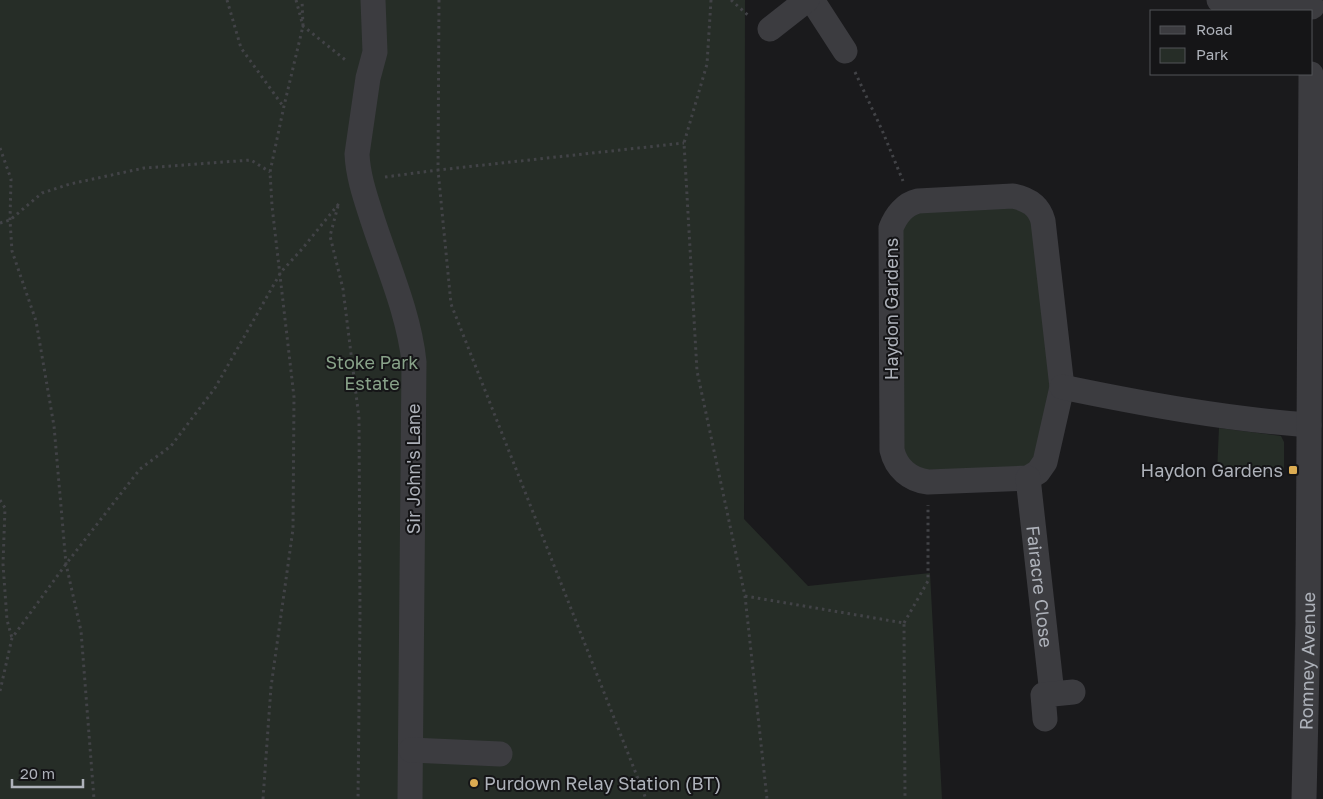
<svg xmlns="http://www.w3.org/2000/svg" width="1323" height="799" font-family="'Golos Text',sans-serif">
<style>
.green{fill:#262d27}
.lines{fill:none;stroke-linecap:round;stroke-linejoin:round}
.path{stroke:#424347;stroke-width:3;stroke-dasharray:2.5 4;stroke-linecap:butt}
.minor{stroke:#3c3c40;stroke-width:25}
.poi-dot{fill:#dcac52;stroke:#151517;stroke-width:2}
.labels{text-anchor:middle;dominant-baseline:central;stroke-width:4;stroke-linejoin:round;paint-order:stroke}
.street-label{font-size:18px;fill:#aeb2ba;stroke:#151517}
.park-label{font-size:18px;fill:#88a289;stroke:#151517}
.poi-label{font-size:18px;fill:#aeb2ba;stroke:#151517;text-anchor:end}
</style>
<rect width="100%" height="100%" fill="#1a1a1c"/>
<path class="green" d="M 0,0 L 745,0 L 744,519 L 808,586 L 930,573 L 942,799 L 0,799 Z
M 1018,207 L 1031,219 L 1052,395 L 1032,467 L 921,470 L 904,457 L 901,228 L 916,210 Z
M 1219,428 L 1281,436 L 1284,442 L 1284,473 L 1217,473 Z"/>
<g class="lines">
<path class="path" d="M 227,0 L 241,48 L 283,106
M 296,0 L 303,26 L 348,62
M 439,0 L 438,170 L 684,143
M 711,0 L 707,64 L 684,143 L 697,371 L 745,596 L 767,799
M 731,0 L 750,17
M 855,72 L 882,130 L 903,181
M 0,148 L 11,179 L 10,220 L 12,251 L 36,321 L 54,426 L 66,564 L 81,631 L 94,799
M 385,177 L 438,170 L 451,304 L 646,799
M 338,206 L 330,236 L 343,289 L 359,418 L 360,615 L 358,799
M 0,223 L 10,220 L 42,193 L 70,184 L 144,168 L 251,160 L 270,172
M 0,500 L 5,508 L 3,564 L 7,620 L 12,638
M 745,596 L 904,623 L 905,799
M 904,623 L 928,581 L 928,505
M 0,691 L 12,638 L 66,564 L 140,469 L 171,446 L 215,388 L 281,272 L 302,249 L 341,201
M 263,799 L 271,687 L 293,529 L 294,397 L 272,206 L 270,172 L 284,106 L 303,26 L 302,0"/>
<g class="minor">
<path d="M 373,0 L 375,52 L 368,78 L 357,154 C 358,177 366,199 373,221 C 388,267 409,314 414,362 L 410,799"/>
<path d="M 812,0 L 845,51"/>
<path d="M 1219,0 L 1243,3 L 1312,7"/>
<path d="M 770,29 L 807,0"/>
<path d="M 1013,196 C 1028,199 1039,206 1043,221 L 1062,387 L 1045,462 L 1038,472 L 1028,478 L 928,482 C 910,480 896,468 892,450 L 891,228 C 896,215 905,204 918,201 Z"/>
<path d="M 1062,387 C 1144,404 1226,419 1309,425"/>
<path id="s1" d="M 1028,478 L 1052,694"/>
<path d="M 1045,719 L 1043,695 L 1073,692"/>
<path d="M 411,750 L 500,754"/>
<path id="s2" d="M 1304,799 L 1308,623 L 1311,74"/>
</g>
</g>
<g class="poi-dot">
<rect x="1288" y="465" width="10" height="10" rx="2.5"/>
<circle cx="474" cy="783" r="5"/>
</g>
<g class="labels">
<g class="street-label">
<text transform="translate(891 309) rotate(-90)">Haydon Gardens</text>
<text transform="translate(413 469) rotate(-90)">Sir John's Lane</text>
<text stroke="none"><textPath href="#s1" startOffset="109">Fairacre Close</textPath></text>
<text stroke="none"><textPath href="#s2" startOffset="138">Romney Avenue</textPath></text>
</g>
<g class="park-label">
<text x="372" y="362">Stoke Park<tspan x="372" dy="21">Estate</tspan></text>
</g>
<g class="poi-label">
<text x="1283" y="470">Haydon Gardens</text>
<text x="484" y="783" text-anchor="start">Purdown Relay Station (BT)</text>
</g>
</g>
<rect x="1150" y="10" width="162" height="65" fill="#151517" stroke="#525458"/>
<rect x="1160" y="26" width="25" height="8" fill="#3c3c40" stroke="#525458"/>
<text x="1196" y="35" font-size="15" fill="#aeb2ba">Road</text>
<rect x="1160" y="48" width="25" height="15" fill="#262d27" stroke="#525458"/>
<text x="1196" y="60" font-size="15" fill="#aeb2ba">Park</text>
<path d="M12 779v8h71v-8" fill="none" stroke="#aeb2ba" stroke-width="2.5"/>
<text x="20" y="779" font-size="15" fill="#aeb2ba" stroke="#151517" stroke-width="4" paint-order="stroke">20 m</text>
</svg>
